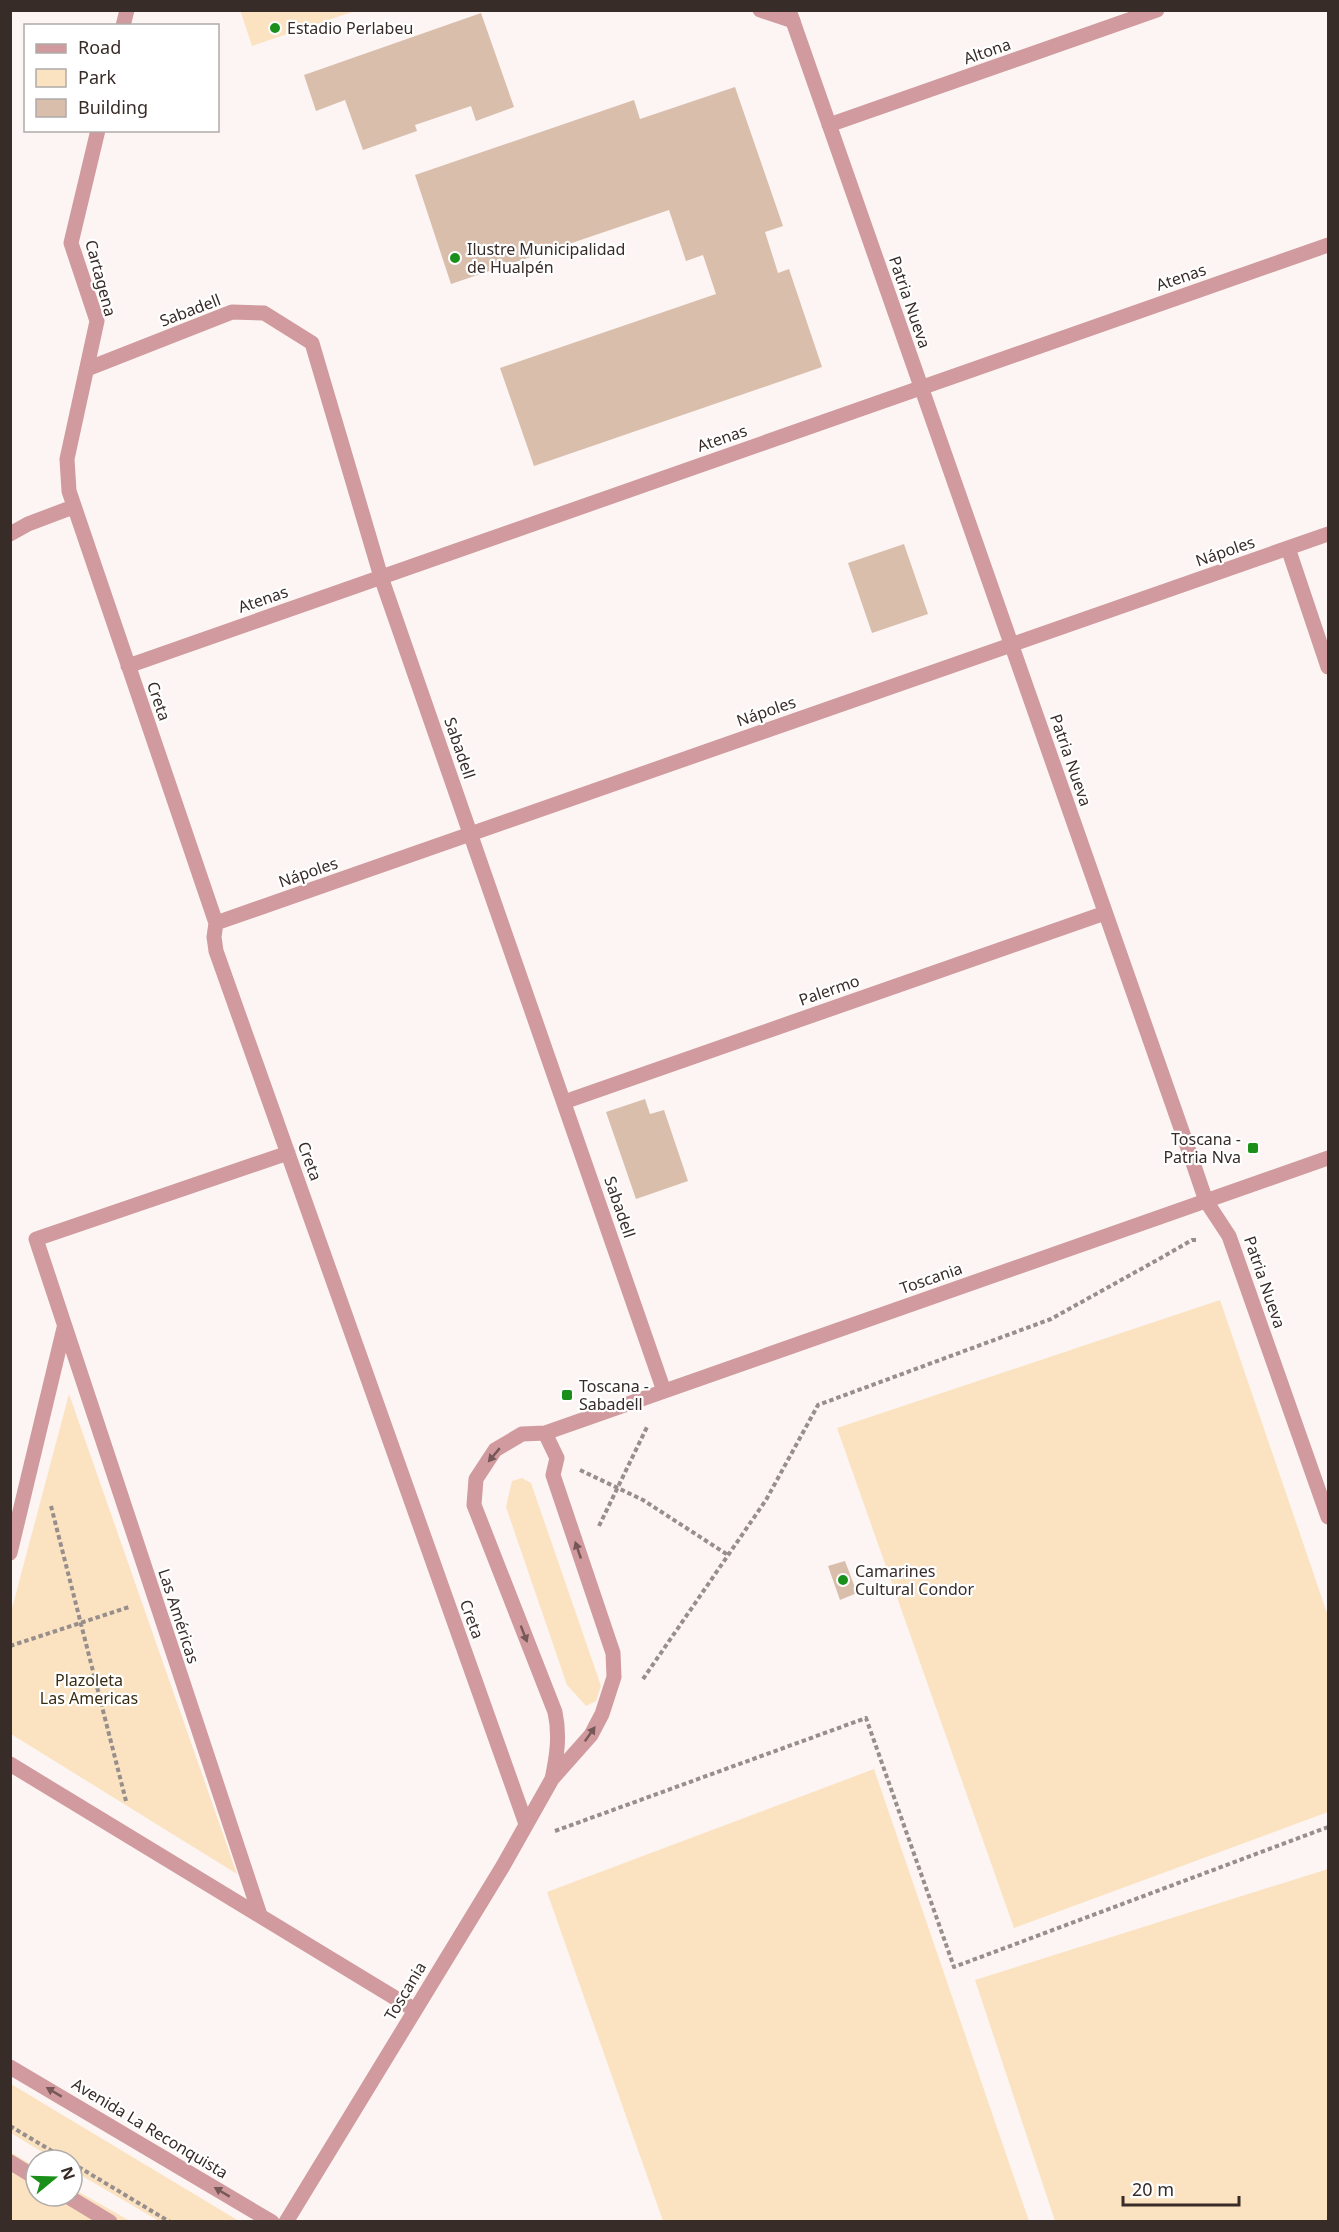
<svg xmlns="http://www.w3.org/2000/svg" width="1339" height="2232" font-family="'Noto Sans',sans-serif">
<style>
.green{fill:#fbe3c1}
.building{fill:#d9beac}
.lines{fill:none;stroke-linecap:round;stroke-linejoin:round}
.path{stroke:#988f8c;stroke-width:4;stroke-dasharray:4.5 3;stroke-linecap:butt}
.service{stroke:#d09a9e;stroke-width:15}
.pedestrian{stroke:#d09a9e;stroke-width:15}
.minor{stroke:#d09a9e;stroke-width:15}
.tertiary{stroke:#d09a9e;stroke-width:15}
.oneway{fill:#755857}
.poi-dot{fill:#1a901b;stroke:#fff;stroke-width:2}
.labels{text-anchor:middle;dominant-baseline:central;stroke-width:4.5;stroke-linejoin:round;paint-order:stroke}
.poi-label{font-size:16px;fill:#382c28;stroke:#fff;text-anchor:start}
.street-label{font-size:16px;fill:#382c28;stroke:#fff}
.park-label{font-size:16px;fill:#3a2b11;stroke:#fff}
</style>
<rect width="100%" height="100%" fill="#fcf5f3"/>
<path class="green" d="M 240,10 L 355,10 L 355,11 L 252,46 Z
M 1220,1300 L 1328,1616 L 1328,1812 L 1014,1928 L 837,1428 Z
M 69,1394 L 237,1874 L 11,1734 L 11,1612 Z
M 522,1478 L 531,1483 L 601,1686 L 596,1701 L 586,1706 L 567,1685 L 506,1507 L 512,1481 Z
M 874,1769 L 1029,2221 L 663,2221 L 547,1892 Z
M 1328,1869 L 1328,2221 L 1055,2221 L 975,1980 Z
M 10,2084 L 11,2084 L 239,2221 L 159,2221 L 72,2170 L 72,2160 L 55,2160 L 11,2133 Z
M 10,2152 L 36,2167 L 36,2196 L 72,2196 L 72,2188 L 130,2221 L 11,2221 Z"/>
<path class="building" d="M 481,13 L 514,107 L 476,121 L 471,106 L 415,125 L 417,131 L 363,150 L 345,100 L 316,111 L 304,75 Z
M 735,87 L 783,226 L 765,232 L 778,273 L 789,269 L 822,367 L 534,466 L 500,368 L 716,294 L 703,255 L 686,261 L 669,210 L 451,284 L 415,175 L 634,100 L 640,119 Z
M 904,544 L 928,614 L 872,633 L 848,563 Z
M 645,1099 L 650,1114 L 664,1110 L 688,1181 L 636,1199 L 606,1112 Z
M 845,1561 L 857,1593 L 840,1600 L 828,1566 Z"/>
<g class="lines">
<path class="path" d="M 580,1470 L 643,1500 L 728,1555
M 51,1506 L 126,1801
M 599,1526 L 647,1427
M 10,1646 L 129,1607
M 643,1679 L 766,1500 L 818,1405 L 1051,1319 L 1159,1259 L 1192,1240 L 1199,1240
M 555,1831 L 866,1718 L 954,1967 L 1328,1827
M 10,2126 L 67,2160
M 72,2163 L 170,2222"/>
<path class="service" d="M 760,10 L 793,21"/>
<path class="pedestrian" d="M 87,369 L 232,312 L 264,313 L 312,343 L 381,577"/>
<path class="minor" d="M 789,10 L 1190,1154 L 1206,1201 L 1229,1236 L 1328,1517
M 123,26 L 127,10
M 829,125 L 1157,10
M 98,130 L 71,243 L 97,321 L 67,459 L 69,491 L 216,923 L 214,937 L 216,951 L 526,1824
M 10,534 L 28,524 L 73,507
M 1288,548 L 1328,667
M 381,577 L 664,1391
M 128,666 L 1328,245
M 216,923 L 1328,534
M 564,1102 L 1105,913
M 10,1553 L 64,1328
M 10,1764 L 415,2010
M 552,1779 C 557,1756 560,1735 555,1712 L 474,1505 L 476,1479 L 495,1450 L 522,1434 L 545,1433 L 1328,1158
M 260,1915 L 36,1239 L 288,1153
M 286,2222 L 503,1866 L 552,1779 L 591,1735 L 602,1714 L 614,1677 L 613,1653 L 553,1475 L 557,1458 L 545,1433"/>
<path class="tertiary" d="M 10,2067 L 272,2222
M 10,2162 L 36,2178
M 67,2196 L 110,2222"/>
</g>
<defs><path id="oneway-solid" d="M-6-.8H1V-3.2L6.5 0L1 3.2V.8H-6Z" transform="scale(1.5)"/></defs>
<g class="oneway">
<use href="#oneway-solid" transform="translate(494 1455) rotate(130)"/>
<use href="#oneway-solid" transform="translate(578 1550) rotate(-109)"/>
<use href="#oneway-solid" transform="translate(524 1634) rotate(69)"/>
<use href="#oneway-solid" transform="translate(590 1734) rotate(-55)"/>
<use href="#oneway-solid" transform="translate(54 2092) rotate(-149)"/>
<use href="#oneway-solid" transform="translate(222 2192) rotate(-149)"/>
</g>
<g class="poi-dot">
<circle cx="275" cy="28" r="6"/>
<circle cx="455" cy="258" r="6"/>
<rect x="1247" y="1142" width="12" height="12" rx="3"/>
<rect x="561" y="1389" width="12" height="12" rx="3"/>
<circle cx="843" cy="1580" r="6"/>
</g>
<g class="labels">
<g class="poi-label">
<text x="287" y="28">Estadio Perlabeu</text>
<text x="467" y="249">Ilustre Municipalidad<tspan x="467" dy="18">de Hualpén</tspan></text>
<text x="1241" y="1139" text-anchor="end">Toscana -<tspan x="1241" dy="18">Patria Nva</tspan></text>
<text x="579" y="1386">Toscana -<tspan x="579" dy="18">Sabadell</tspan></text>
<text x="855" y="1571">Camarines<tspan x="855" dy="18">Cultural Condor</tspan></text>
</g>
<g class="street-label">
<text transform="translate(987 51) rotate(-19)">Altona</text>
<text transform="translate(1181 277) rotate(-19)">Atenas</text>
<text transform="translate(101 278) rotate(75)">Cartagena</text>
<text transform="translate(910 302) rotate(71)">Patria Nueva</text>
<text transform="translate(190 310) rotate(-21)">Sabadell</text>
<text transform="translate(722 438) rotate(-19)">Atenas</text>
<text transform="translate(1225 551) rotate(-19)">Nápoles</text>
<text transform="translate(263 599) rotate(-19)">Atenas</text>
<text transform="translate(159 701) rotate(71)">Creta</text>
<text transform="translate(766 711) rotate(-19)">Nápoles</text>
<text transform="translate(460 748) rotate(71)">Sabadell</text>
<text transform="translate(1071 760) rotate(71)">Patria Nueva</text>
<text transform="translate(308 872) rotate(-19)">Nápoles</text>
<text transform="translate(829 990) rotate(-19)">Palermo</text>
<text transform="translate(310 1161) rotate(70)">Creta</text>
<text transform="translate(620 1207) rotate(71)">Sabadell</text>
<text transform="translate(931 1278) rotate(-19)">Toscania</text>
<text transform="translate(1265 1282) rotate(71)">Patria Nueva</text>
<text transform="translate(179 1616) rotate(72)">Las Américas</text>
<text transform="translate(472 1619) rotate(70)">Creta</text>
<text transform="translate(405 1991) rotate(-59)">Toscania</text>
<text transform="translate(150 2128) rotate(31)">Avenida La Reconquista</text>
</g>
<g class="park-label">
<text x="89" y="1680">Plazoleta<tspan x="89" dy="18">Las Americas</tspan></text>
</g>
</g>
<rect width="1339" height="2232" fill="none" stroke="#382c28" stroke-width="24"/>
<rect x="24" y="24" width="195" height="108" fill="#ffffff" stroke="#afaba9" stroke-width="1.5"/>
<rect x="36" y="44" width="30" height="9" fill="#d09a9e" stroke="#afaba9" stroke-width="1.5"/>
<text x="78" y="54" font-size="18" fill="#382c28">Road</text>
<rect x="36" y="69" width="30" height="18" fill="#fbe3c1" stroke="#afaba9" stroke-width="1.5"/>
<text x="78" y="84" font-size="18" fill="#382c28">Park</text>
<rect x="36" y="99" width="30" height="18" fill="#d9beac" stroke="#afaba9" stroke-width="1.5"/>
<text x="78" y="114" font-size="18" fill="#382c28">Building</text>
<g transform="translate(54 2178) rotate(71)"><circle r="28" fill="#ffffff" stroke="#afaba9" stroke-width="1.5"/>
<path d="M0-4.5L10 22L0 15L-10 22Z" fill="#1a901b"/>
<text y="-9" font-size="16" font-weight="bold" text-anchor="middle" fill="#382c28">N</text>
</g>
<path d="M1123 2196v9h116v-9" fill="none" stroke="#382c28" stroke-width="3"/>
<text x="1132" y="2196" font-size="18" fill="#382c28" stroke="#ffffff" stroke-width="4.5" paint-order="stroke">20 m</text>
</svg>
